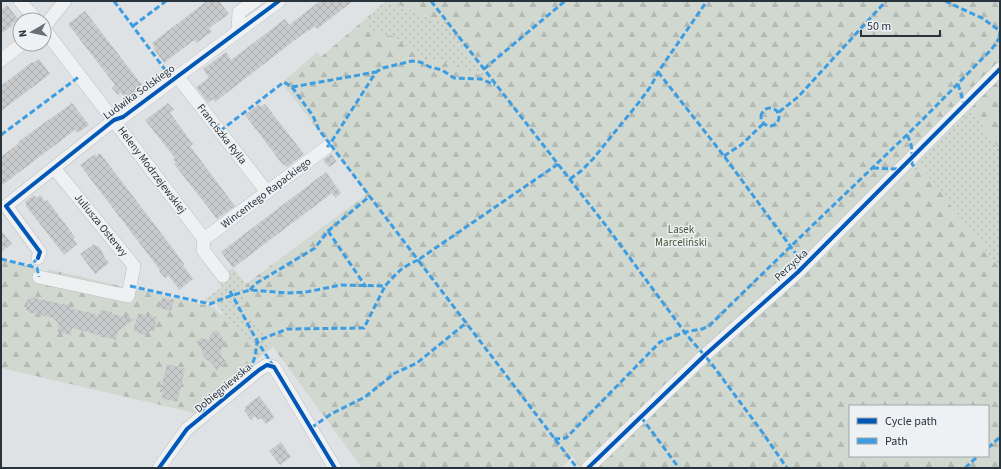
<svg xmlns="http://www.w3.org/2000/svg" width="1001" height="469" font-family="'Source Sans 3',sans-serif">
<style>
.grass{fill:url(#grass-dots)}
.forest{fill:url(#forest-firs);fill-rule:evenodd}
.building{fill:url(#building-cross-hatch)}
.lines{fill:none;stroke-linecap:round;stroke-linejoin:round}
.minor-casing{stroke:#bdc0c2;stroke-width:14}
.minor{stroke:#eff0f1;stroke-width:13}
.quiet{stroke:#3d9de2;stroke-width:3;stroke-dasharray:6 3;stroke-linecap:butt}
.cycleway-casing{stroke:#edf1f4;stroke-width:6}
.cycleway{stroke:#0057b8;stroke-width:4}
.labels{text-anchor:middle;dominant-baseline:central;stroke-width:3;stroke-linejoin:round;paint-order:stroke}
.street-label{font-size:11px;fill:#28333c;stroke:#edf1f4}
.park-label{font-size:11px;fill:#425736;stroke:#edf1f4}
</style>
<defs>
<pattern id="grass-dots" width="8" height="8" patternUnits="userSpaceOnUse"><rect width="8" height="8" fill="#d1d8d0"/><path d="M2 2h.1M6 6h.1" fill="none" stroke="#b3bab4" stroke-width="1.8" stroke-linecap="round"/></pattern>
<pattern id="forest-firs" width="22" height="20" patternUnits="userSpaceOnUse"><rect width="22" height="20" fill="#d1d8d0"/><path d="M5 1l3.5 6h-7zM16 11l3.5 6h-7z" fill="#b3bab4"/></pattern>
<pattern id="building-cross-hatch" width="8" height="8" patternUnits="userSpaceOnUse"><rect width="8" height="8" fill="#c8cacc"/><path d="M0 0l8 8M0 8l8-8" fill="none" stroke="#acaeb0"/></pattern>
</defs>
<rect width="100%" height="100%" fill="#dfe2e4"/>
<path class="grass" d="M 388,1 L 446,24 L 487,78 L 443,62 L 429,61 L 422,58 L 393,36 L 381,35 L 374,32 L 365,21 Z
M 971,110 L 1000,150 L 1000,269 L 917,162 Z
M 233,268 L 246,284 L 242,305 L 273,347 L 252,363 L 252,349 L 227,316 L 221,315 L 223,313 L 217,304 L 203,301 L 222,287 L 218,281 Z"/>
<path class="forest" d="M 386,1 L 388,1 L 365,21 L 374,32 L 381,35 L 393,36 L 422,58 L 429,61 L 443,62 L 486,77 L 446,24 L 389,1 L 1000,1 L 1000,150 L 971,110 L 917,162 L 1000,269 L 1000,468 L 581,468 L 572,456 L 562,468 L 362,468 L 242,305 L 246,284 L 367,194 L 282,83 L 317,52 L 321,57 L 322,56 ZM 850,406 L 988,406 L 988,456 L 850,456 Z
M 1,260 L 36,268 L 34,281 L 132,303 L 135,289 L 214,307 L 221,315 L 227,316 L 252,349 L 252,363 L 195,413 L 1,368 Z
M 48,269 L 120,286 L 119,289 L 47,273 Z"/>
<path class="building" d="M 207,1 L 219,1 L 229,14 L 209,28 L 212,32 L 204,37 L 197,43 L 194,40 L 164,63 L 153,48 L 155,47 L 152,43 Z
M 320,1 L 353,1 L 317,29 L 315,26 L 309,31 L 308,30 L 215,102 L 213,99 L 208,103 L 196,87 L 209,78 L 203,69 L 226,52 L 231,60 L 285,19 L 289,25 Z
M 7,5 L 18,19 L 12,24 L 13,25 L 1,34 L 1,10 Z
M 85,11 L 142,85 L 138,88 L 140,90 L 127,100 L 121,93 L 118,95 L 112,88 L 115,85 L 68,24 Z
M 39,59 L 50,74 L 1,111 L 1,86 L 32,62 L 33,63 Z
M 72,103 L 89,125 L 78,133 L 75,130 L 1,186 L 1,157 L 19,143 L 18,142 Z
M 168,103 L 174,110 L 170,113 L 193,144 L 190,146 L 235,206 L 217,219 L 174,164 L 176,163 L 173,159 L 175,158 L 145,120 Z
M 259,104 L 261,107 L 265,104 L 304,154 L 287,167 L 284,164 L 283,165 L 245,115 Z
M 100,153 L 174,250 L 184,264 L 183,265 L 193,279 L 179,290 L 169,276 L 165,278 L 159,271 L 160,270 L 80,165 L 95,154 L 96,156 Z
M 331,154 L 337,162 L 329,167 L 323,160 Z
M 326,172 L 341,193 L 335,198 L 332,193 L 233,268 L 221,252 Z
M 34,195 L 37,198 L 40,195 L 45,201 L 47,200 L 75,237 L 73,238 L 77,244 L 64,255 L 26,206 L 27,205 L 25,202 Z
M 1,230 L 12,244 L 1,252 Z
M 94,244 L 97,247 L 98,246 L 104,254 L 103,255 L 109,263 L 95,274 L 80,254 Z
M 31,297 L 70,306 L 69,308 L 99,315 L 100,310 L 112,312 L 112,314 L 135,319 L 118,331 L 116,340 L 72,328 L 71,335 L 57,332 L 59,325 L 54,318 L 28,312 L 28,310 L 26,310 L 28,299 L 31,299 Z
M 162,298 L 174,300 L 171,311 L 159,308 Z
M 138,313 L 157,317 L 154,332 L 149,331 L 145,335 L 134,331 Z
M 217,330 L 227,344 L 221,348 L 221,355 L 226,362 L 217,370 L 210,361 L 207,360 L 202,353 L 202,350 L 196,342 L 201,338 L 209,340 L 210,335 Z
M 167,364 L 185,369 L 177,402 L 162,398 L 163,393 L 160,392 Z
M 259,396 L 269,409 L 274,418 L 266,424 L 261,418 L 258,420 L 255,416 L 251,420 L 244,410 L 246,409 L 245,407 Z
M 281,442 L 291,457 L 280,465 L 269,451 Z"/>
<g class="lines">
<g class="minor-casing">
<path id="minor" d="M 20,1 L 36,20
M 44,27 L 65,1
M 44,29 L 204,239 L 203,250 L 223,276
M 238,30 L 239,12 L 255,1
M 1,60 L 22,44
M 177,76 L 267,192
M 204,239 L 327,147
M 38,258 L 40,252 L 6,206 L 114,120 L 123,117 L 279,1
M 39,277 L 128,296 L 134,266 L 54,168
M 159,468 L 187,429 L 259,370 L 267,365 L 274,367 L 335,468
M 588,468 L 705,355 L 798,272 L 1000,69"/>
</g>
<use href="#minor" class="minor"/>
<path class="quiet" d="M 114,1 L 169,75
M 431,1 L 607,227 L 686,334 L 711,363 L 760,429 L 787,468
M 945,1 L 982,18 L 1000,31 L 999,42
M 133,26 L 166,1
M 484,69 L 565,1
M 658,72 L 724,156 L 796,254 L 798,273
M 958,84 L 965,107
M 292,87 L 313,116 L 319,130 L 330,144 L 376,72 L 383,68 L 412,61 L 420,62 L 430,67 L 442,70 L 454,78 L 481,79 L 495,85
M761 117a9 9 0 1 1 18 0a9 9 0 1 1-18 0Z
M 779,112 L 798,97 L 886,1
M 220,131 L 284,82 L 292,87 L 376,72
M 1,135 L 80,76
M 907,135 C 913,145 912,153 912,164 L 916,169
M 724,156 L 741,145 L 763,124
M 558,164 L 418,260 L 577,468
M 873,168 L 894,169 L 900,168
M 570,179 L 581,171 L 593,159 L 640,101 L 651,86 L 658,72 L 707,1
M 328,231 L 366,287
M 38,258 L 30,266 L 37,268 L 39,277
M 1,259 L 30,266
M 130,286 L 210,304 L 227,297 L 250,290 L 287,293 L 306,292 L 341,285 L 385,286 C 398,272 400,268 418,260 L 330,144 L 327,147
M 250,290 L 255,284 L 315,248 L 328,231 L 370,196
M 230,291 L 257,341 L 274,367
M 201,412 L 207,405 L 249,370 C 255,361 256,352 257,341 L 287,329 L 364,328 L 385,286
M 641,417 L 679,468
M 311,428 L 331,414 L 365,397 L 395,373 L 417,363 L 466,323
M 554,439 L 566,438 L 660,342 L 685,332 L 702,329 L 709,326 C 776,260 844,195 912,130 C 933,109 953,89 974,67 C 983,57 993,50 999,38
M 988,448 L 1000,437
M 965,468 L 978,456"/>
<g class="cycleway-casing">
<path id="cycleway" d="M 38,258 L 40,252 L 6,206 L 114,120 L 123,117 L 279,1
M 159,468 L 187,429 L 259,370 L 267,365 L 274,367 L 335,468
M 588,468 L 705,355 L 798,272 L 1000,69"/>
</g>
<use href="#cycleway" class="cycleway"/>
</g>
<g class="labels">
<g class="street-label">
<text transform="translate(139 92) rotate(-36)">Ludwika Solskiego</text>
<text transform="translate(222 134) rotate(52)">Franciszka Rylla</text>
<text transform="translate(152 170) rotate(53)">Heleny Modrzejewskiej</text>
<text transform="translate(266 193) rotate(-37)">Wincentego Rapackiego</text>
<text transform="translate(101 225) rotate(51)">Juliusza Osterwy</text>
<text transform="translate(791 265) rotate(-43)">Perzycka</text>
<text transform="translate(223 388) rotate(-40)">Dobiegniewska</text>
</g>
<g class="park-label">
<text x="681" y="229">Lasek<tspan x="681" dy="13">Marceliński</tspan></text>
</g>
</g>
<rect width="1001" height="469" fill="none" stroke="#28333c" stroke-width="4"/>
<rect x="849" y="405" width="140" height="52" fill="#edf1f4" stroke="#9ea5aa"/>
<rect x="857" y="418" width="20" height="6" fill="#0057b8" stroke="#9ea5aa"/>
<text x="885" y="425" font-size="12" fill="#28333c">Cycle path</text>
<rect x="857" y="438" width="20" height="6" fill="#3d9de2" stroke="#9ea5aa"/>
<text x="885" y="445" font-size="12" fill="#28333c">Path</text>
<g transform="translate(32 32) rotate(261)"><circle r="19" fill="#edf1f4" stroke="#9ea5aa"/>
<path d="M0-3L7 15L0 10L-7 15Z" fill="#687077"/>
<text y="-6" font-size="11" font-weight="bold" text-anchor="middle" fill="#28333c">N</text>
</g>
<path d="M861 30v6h79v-6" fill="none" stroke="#28333c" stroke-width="2"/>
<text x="867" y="30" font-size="12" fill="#28333c" stroke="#edf1f4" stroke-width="3" paint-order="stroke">50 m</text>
</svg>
